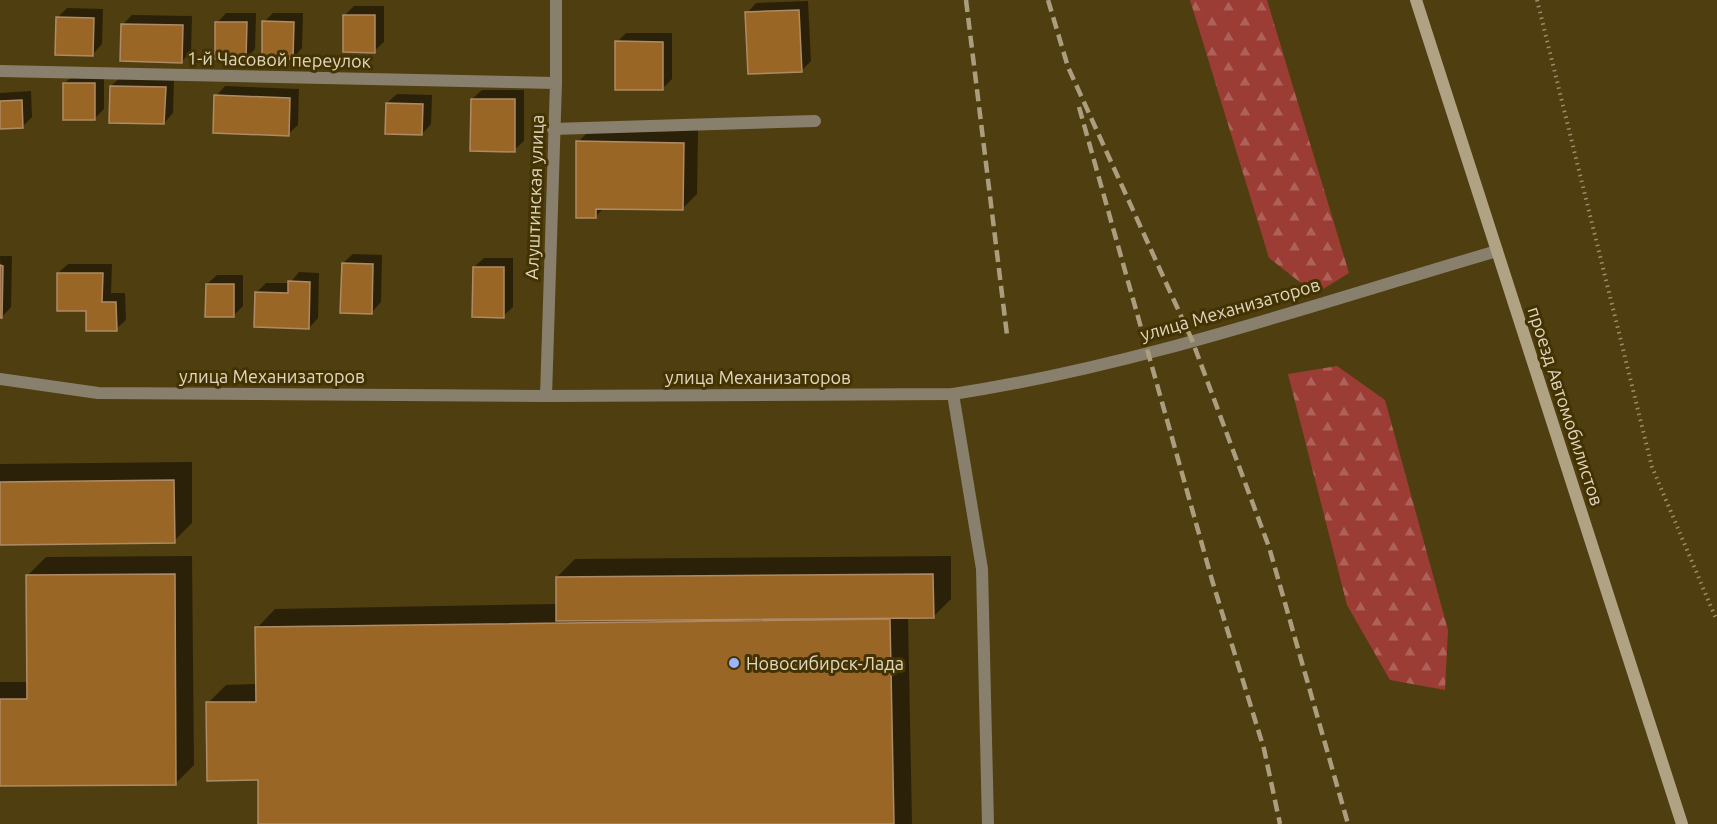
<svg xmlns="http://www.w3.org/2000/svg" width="1717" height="824" font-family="Ubuntu,sans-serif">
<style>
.forest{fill:url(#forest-firs)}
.shadow{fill:#0007}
.building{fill:#9a6626;stroke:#ae8b66;stroke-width:1.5}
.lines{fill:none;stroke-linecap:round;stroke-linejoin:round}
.path{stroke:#9a8d6a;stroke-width:4;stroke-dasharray:1.5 4.5;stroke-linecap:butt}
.lane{stroke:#88806c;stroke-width:12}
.street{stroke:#88806c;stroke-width:12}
.secondary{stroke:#afa384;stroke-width:12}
.rail{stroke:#ab9e7f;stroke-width:4.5;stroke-dasharray:12 6;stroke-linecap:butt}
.poi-dot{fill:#9ab5fd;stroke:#443302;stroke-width:2}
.labels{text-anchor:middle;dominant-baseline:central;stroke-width:6;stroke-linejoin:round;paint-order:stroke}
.street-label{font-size:18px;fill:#e1d7c0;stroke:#443302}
.poi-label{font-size:18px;fill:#e1d7c0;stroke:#443302;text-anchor:start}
</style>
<defs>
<pattern id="forest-firs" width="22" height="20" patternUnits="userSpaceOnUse" patternTransform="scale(1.5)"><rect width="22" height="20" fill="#9b3d34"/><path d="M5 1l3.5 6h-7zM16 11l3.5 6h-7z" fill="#ad6159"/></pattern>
</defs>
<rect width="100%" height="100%" fill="#4f3e0f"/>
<path class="forest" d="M 1190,0 L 1267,0 L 1349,273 L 1315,294 L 1269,258 Z
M 1337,366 L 1385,400 L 1448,630 L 1445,690 L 1390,680 L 1347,605 L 1288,374 Z"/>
<path class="shadow" d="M 808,1 L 811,61 L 801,71 L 747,13 L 756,3 Z
M 354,6 L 384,6 L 384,42 L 374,51 L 345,15 Z
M 67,8 L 103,9 L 102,44 L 93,54 L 57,18 Z
M 226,13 L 256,13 L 255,49 L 246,58 L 217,23 Z
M 273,13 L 303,13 L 302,48 L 293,58 L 264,22 Z
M 132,15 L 192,16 L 191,52 L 182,61 L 123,24 Z
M 626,33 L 672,33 L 672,79 L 662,89 L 617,42 Z
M 75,74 L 104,74 L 104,109 L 94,119 L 65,83 Z
M 121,77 L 174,78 L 173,113 L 164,123 L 111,86 Z
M 225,86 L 299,89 L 298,125 L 288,134 L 216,96 Z
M 482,90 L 524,90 L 524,141 L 514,150 L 472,99 Z
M 31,91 L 32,117 L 22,127 L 0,128 L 0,93 Z
M 397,94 L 432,95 L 431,124 L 422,134 L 387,103 Z
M 592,128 L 698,129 L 697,194 L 683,208 L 605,207 L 595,217 L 578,142 Z
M 353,254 L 382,255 L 381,302 L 372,312 L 343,263 Z
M 0,256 L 12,256 L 11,307 L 2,317 Z
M 484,258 L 513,258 L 513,307 L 503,316 L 474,267 Z
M 68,264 L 112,264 L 111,293 L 125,293 L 126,320 L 116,329 L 88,310 L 58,273 Z
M 299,272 L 319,273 L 318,318 L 309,328 L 257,292 L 266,283 L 290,283 Z
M 217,275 L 243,275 L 243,306 L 233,316 L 207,284 Z
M 192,462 L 192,523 L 174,541 L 0,543 L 0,464 Z
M 192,556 L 194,765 L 176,783 L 0,784 L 0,682 L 29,682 L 28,575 L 46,557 Z
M 951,556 L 951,599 L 933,617 L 908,617 L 912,824 L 260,824 L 259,779 L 208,703 L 226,685 L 258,684 L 257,628 L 275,609 L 557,604 L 557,577 L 575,559 Z"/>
<path class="building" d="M 799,10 L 802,72 L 748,74 L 745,12 Z
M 343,15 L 375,15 L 375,53 L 343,52 Z
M 56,17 L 94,18 L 93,56 L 55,55 Z
M 262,21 L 294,22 L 293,59 L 262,59 Z
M 215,22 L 247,22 L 246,60 L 215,59 Z
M 121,24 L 183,25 L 182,63 L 120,61 Z
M 615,41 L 663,42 L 663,90 L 615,90 Z
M 63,83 L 95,83 L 95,120 L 63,120 Z
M 110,86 L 166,87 L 164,124 L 109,123 Z
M 214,95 L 290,98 L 289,136 L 213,133 Z
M 471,99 L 515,99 L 515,152 L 470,151 Z
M 22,100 L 23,128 L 0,129 L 0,101 Z
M 386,103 L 423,104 L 422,135 L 385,134 Z
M 576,141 L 684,143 L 683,210 L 596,209 L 596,218 L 576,218 Z
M 342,263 L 373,264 L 372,314 L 340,313 Z
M 0,265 L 3,266 L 2,318 L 0,318 Z
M 473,267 L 504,267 L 504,318 L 472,317 Z
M 57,273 L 103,273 L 102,302 L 116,302 L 117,331 L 86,331 L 86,311 L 57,311 Z
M 288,281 L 310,282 L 309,329 L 254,327 L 255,292 L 288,293 Z
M 206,284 L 234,284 L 234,317 L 205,317 Z
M 174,480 L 175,543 L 0,545 L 0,482 Z
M 175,574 L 176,785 L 0,786 L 0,699 L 27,699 L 26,575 Z
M 933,574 L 934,618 L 556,621 L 556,577 Z
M 890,619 L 894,824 L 258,824 L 258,780 L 207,781 L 206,702 L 256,702 L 255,627 Z"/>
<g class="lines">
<path class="path" d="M 1537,0 L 1652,467 L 1717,621"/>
<path class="lane" d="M 553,129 L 815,121
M 953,394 L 982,569 L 988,824"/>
<path class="street" d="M 0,71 L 556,83
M 0,379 L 98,393 L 546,396 L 953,394 C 1138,366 1318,303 1497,251
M 546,396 L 556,83 L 556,0"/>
<path class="secondary" d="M 1416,0 L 1682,824"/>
<path class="rail" d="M 966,0 L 1007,335
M 1048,0 L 1068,67 L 1192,340 L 1269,547 L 1348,824
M 1079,107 L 1212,580 L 1264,749 L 1280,824"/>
</g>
<circle class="poi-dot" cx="734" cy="663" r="6"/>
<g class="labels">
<g class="street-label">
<text transform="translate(279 59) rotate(1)">1-й Часовой переулок</text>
<text transform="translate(534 197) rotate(-88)">Алуштинская улица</text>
<text transform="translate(1230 309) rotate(-16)">улица Механизаторов</text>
<text x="272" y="376">улица Механизаторов</text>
<text x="758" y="377">улица Механизаторов</text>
<text transform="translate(1566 406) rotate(72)">проезд Автомобилистов</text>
</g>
<g class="poi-label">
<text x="746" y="663">Новосибирск-Лада</text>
</g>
</g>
</svg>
